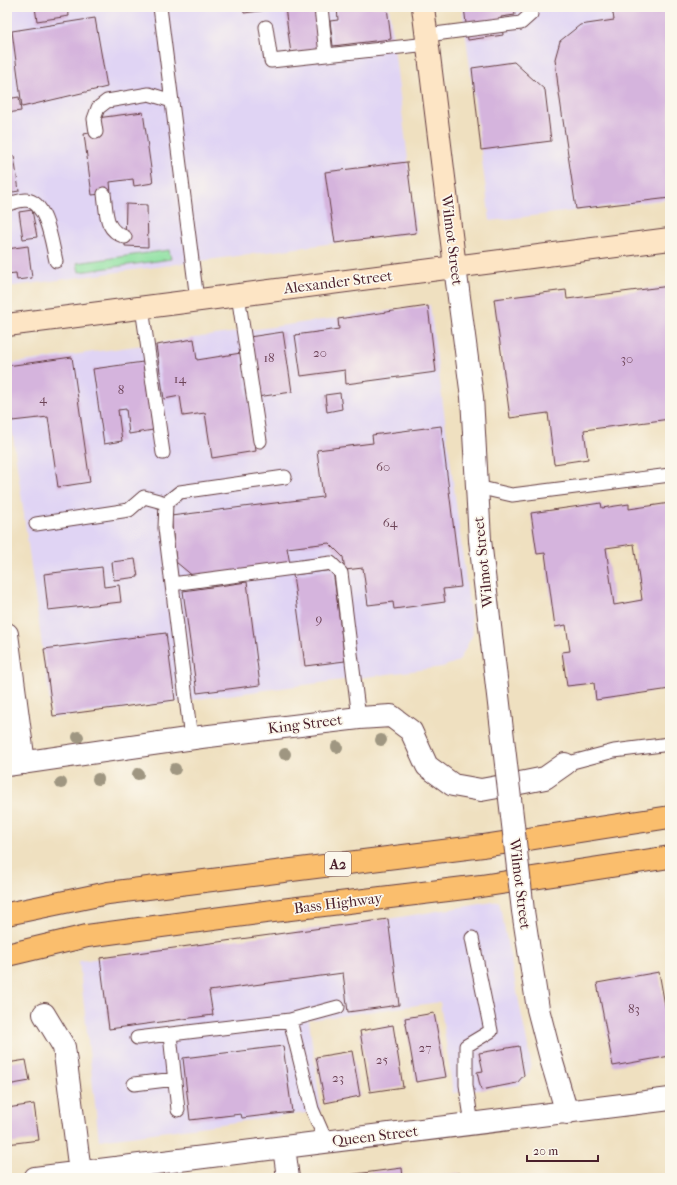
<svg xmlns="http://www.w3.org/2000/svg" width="677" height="1185" font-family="'IM FELL French Canon',serif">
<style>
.built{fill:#e0d4f4}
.green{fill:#8de0a1;stroke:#6c8066}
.building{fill:#d5b4dd;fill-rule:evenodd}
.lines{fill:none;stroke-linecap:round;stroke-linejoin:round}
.lane-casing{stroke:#633c41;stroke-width:15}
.street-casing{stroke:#633c41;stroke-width:24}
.secondary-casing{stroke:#633c41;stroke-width:24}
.highway-casing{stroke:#633c41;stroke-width:24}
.lane{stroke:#fff;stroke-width:13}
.street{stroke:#fff;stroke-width:22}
.secondary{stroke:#fde5c5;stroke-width:22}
.highway{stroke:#fabe6d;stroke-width:22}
.street-bridge-casing{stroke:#633c41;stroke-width:24;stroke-linecap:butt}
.street-bridge{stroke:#fff;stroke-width:22}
.tree{fill:#9f9681}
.labels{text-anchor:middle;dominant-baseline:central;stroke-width:3.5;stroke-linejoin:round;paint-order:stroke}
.number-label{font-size:13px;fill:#6d4458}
.shield{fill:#fbf7ec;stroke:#7f6065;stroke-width:1}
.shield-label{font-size:14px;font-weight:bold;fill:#4a1f2b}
.street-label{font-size:15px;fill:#4a1f2b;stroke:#fbf7ec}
</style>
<rect width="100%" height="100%" fill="#fbf7ec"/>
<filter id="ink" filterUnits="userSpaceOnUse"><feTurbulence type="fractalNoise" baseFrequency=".025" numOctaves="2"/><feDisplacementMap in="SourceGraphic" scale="8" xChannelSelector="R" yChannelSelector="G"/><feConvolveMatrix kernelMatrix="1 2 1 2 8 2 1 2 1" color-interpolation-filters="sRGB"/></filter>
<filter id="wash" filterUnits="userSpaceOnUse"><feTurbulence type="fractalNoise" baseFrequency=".012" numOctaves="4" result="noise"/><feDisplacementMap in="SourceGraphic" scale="16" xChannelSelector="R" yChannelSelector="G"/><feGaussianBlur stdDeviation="0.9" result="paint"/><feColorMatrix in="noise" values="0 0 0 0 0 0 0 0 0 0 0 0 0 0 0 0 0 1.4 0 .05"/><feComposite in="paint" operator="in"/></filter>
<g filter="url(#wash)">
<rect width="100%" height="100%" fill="#efe0c0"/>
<path class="built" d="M 7,7 L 389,7 L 417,232 L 7,287 Z
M 462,7 L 670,7 L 670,199 L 490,221 Z
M 430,305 L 473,634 L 459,661 L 442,667 L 52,718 L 7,393 L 7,364 Z
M 499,901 L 531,1062 L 529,1073 L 519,1085 L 453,1093 L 440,1002 L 309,1020 L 321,1111 L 99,1140 L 79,961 L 388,919 Z"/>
<path class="green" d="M 169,250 L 171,259 L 79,272 L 77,263 Z"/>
<g id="blocks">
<path class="building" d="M 35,7 L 68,7 L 69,16 L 37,21 Z
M 243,7 L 283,7 L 283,8 L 244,13 Z
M 285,7 L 314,7 L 320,51 L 291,54 Z
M 337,7 L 387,7 L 391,39 L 333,46 L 330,21 L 338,20 Z
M 464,7 L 514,7 L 515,15 L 501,17 L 503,35 L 468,40 Z
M 612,7 L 670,7 L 670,198 L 576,209 L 558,86 L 555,59 L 560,41 L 580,25 L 614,20 Z
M 95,18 L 107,87 L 22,107 L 12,31 Z
M 514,62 L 545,90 L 551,141 L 481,150 L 472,68 Z
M 19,97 L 21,111 L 7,113 L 7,99 Z
M 143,112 L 153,183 L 134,186 L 133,179 L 110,182 L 111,193 L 92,195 L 84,134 L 99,131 L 97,118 Z
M 14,156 L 19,191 L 7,193 L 7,157 Z
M 407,162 L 416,233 L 335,243 L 325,172 Z
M 126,204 L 147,205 L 148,247 L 125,246 Z
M 32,210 L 37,237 L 23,239 L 19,212 Z
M 28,246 L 32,278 L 17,280 L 16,273 L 7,274 L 7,249 Z
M 670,286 L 670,419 L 584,430 L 588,459 L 554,464 L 548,413 L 510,418 L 494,299 L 566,290 L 567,299 Z
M 428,306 L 436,372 L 346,384 L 345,370 L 301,376 L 295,335 L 339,329 L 338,319 Z
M 283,332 L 292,392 L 257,397 L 249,337 Z
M 194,339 L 197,360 L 241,353 L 256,451 L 212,458 L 205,413 L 183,416 L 180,396 L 164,399 L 156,345 Z
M 72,357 L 90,482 L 58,487 L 48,417 L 12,421 L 7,384 L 7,366 Z
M 143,362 L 153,430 L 129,434 L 126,409 L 118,410 L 122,441 L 104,444 L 93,369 Z
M 340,393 L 342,409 L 327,412 L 325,395 Z
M 441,426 L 461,587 L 443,589 L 445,602 L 394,609 L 393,602 L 368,605 L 363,568 L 345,570 L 343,557 L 329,543 L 287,548 L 290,564 L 194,577 L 176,562 L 171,516 L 323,497 L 317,450 L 373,443 L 372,435 Z
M 601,503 L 602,508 L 629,504 L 629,509 L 670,503 L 670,689 L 596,700 L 594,683 L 567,686 L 562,652 L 570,651 L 566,625 L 555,627 L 545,553 L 537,554 L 531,513 ZM 634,544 L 642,600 L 614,605 L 606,548 Z
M 135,559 L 138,577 L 114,580 L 112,562 Z
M 102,567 L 104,587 L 119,585 L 121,602 L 48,610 L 44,574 Z
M 333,570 L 345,661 L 305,666 L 293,575 Z
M 247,582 L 260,685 L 197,693 L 183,591 Z
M 166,633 L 175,700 L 53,716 L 44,649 Z
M 388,919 L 399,1005 L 348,1012 L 343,973 L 209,991 L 213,1015 L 109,1029 L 100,958 Z
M 659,972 L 670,1033 L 670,1056 L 613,1066 L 597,983 Z
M 434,1013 L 446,1077 L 416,1082 L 405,1018 Z
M 393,1025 L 403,1087 L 370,1092 L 360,1031 Z
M 283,1046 L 292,1112 L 242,1118 L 241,1114 L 190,1120 L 183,1058 Z
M 519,1046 L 524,1075 L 517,1083 L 481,1090 L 477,1072 L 483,1071 L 479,1053 Z
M 352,1051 L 360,1096 L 325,1103 L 316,1057 Z
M 26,1060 L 30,1081 L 7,1085 L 7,1063 Z
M 34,1104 L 39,1140 L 7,1144 L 7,1108 Z
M 402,1168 L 403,1178 L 332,1178 L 332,1177 Z
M 459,1173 L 459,1178 L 432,1178 L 432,1177 Z"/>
</g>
</g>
<g filter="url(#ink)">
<use href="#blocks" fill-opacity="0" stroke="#633c41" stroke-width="1"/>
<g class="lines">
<g class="lane-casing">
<path id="lane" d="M 160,7 L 197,300
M 321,7 L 326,55
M 266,27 L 271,61 L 428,44
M 427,35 L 521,23 L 531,14 L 530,7
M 96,132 L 94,119 L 98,108 L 107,101 L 149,94 L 172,101
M 104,194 C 107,213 104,230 125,237
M 7,204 C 13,203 20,200 26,200 C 47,201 52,245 56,261
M 238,295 L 260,441
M 142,308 L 163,453
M 477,487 L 512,495 L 670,475
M 36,524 L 129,510 L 144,497 L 166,503
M 172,584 L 331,563 L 341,573 L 359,718
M 191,739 L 165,528 L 166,503 L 180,492 L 285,477
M 565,764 L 614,751 L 670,744
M 472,938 L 491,1031 L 466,1046 L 466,1085 L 472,1124
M 290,1020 L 338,1007
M 170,1035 L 178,1110
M 137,1038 L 290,1020 L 312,1109 L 326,1141
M 134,1084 L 175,1079"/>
</g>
<g class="street-casing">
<path id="street" d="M 455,267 L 472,397 L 480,540
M 7,634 L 24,763
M 7,765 L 201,737 L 359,718 L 391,716 L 411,731 L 427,766 L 453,785 L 481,790 L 525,782 L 545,778 L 565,764
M 44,1014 L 64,1047 L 80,1172
M 551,1059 L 567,1113
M 284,1147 L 288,1178
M 35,1178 L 670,1099"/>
</g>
<g class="secondary-casing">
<path id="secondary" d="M 423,7 L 455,267
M 7,325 L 670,239"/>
</g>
<g class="highway-casing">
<path id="highway" d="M 7,914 L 108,893 L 483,846 L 670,817
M 7,955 L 87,936 L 265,912 L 481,886 L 670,857"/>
</g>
<use href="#lane" class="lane"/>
<use href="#street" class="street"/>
<use href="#secondary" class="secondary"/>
<use href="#highway" class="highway"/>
<g class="street-bridge-casing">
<path id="street-bridge" d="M 480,540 L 523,911 L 538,1009 L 551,1059"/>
</g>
<use href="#street-bridge" class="street-bridge"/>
</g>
<g class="tree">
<circle cx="78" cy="737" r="6"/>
<circle cx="381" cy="740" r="6"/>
<circle cx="337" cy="747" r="6"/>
<circle cx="285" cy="754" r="6"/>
<circle cx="175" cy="769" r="6"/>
<circle cx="138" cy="774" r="6"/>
<circle cx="98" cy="779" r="6"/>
<circle cx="61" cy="783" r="6"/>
</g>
</g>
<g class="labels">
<g class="number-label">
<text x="320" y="352">20</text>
<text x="269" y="357">18</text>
<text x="627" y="358">30</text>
<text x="180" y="378">14</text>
<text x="121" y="389">8</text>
<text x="43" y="398">4</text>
<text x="383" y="466">60</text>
<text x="390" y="522">64</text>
<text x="319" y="618">9</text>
<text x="634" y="1008">83</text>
<text x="425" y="1047">27</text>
<text x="382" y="1059">25</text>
<text x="338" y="1077">23</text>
</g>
<rect class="shield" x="325" y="852" width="26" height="24" rx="3"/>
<g class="shield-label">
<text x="338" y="864">A2</text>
</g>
<g class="street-label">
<text transform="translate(452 240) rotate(83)">Wilmot Street</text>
<text transform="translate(338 282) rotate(-7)">Alexander Street</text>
<text transform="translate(483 562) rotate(-96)">Wilmot Street</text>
<text transform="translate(305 724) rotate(-7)">King Street</text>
<text transform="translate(520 884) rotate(83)">Wilmot Street</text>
<text transform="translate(338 903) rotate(-7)">Bass Highway</text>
<text transform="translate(375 1136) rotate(-7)">Queen Street</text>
</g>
</g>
<rect width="677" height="1185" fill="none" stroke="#fbf7ec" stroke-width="24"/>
<path d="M527 1155v6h71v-6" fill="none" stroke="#4a1f2b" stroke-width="2"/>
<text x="533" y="1155" font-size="12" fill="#4a1f2b" stroke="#fbf7ec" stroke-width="3" paint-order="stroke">20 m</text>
</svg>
